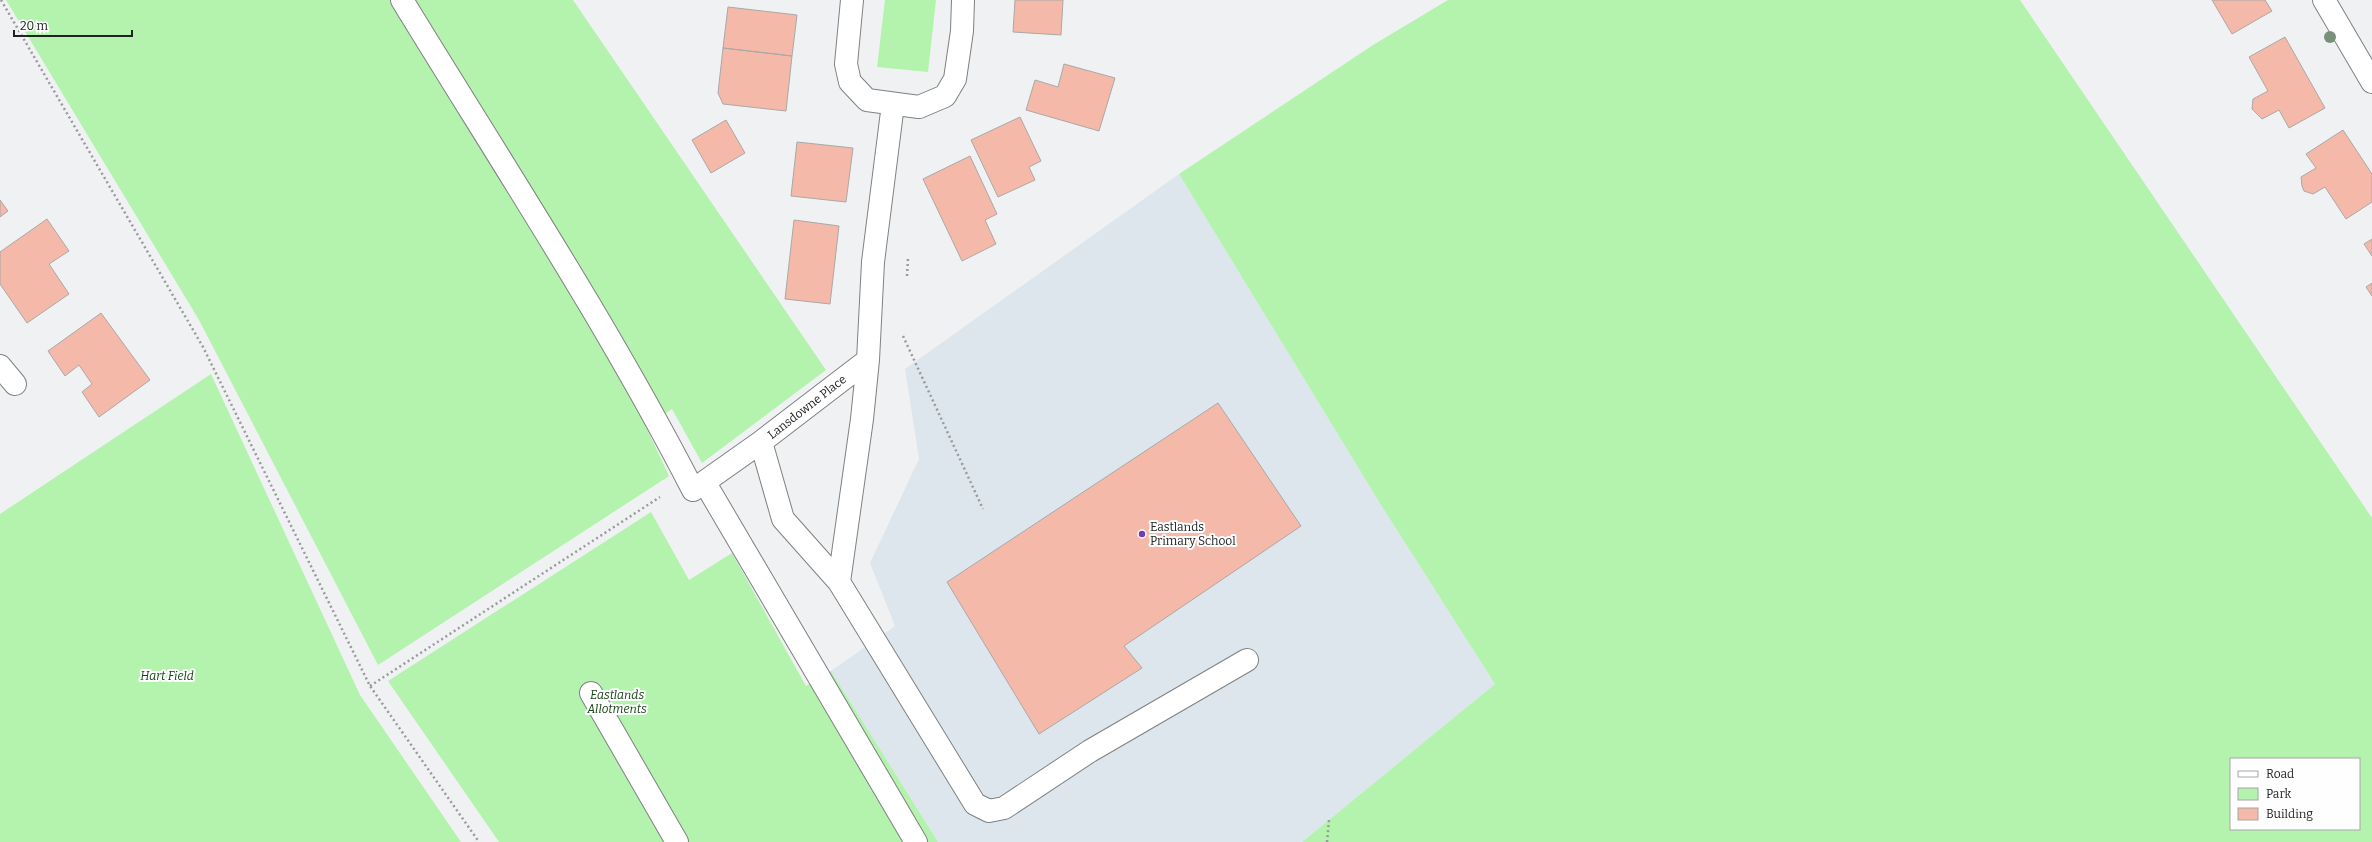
<svg xmlns="http://www.w3.org/2000/svg" width="2372" height="842" font-family="Bitter,serif">
<style>
.built{fill:#dee6ed}
.green{fill:#b3f3ad;fill-rule:evenodd}
.building{fill:#f4b9a8;stroke:#aaa8a8}
.lines{fill:none;stroke-linecap:round;stroke-linejoin:round}
.minor-casing{stroke:#7f8081;stroke-width:24}
.path{stroke:#999a9b;stroke-width:2.5;stroke-dasharray:2 3;stroke-linecap:butt}
.minor{stroke:#fff;stroke-width:22}
.tree{fill:#789178}
.poi-dot{fill:#753bb1;stroke:#fefeff;stroke-width:1.5}
.labels{text-anchor:middle;dominant-baseline:central;stroke-width:4;stroke-linejoin:round;paint-order:stroke}
.street-label{font-size:12px;fill:#212222;stroke:#fefeff}
.poi-label{font-size:12px;fill:#212222;stroke:#fefeff;text-anchor:start}
.park-label{font-size:12px;font-style:italic;fill:#164314;stroke:#fefeff}
</style>
<rect width="100%" height="100%" fill="#f0f1f3"/>
<path class="built" d="M 1179,174 L 1381,505 L 1495,684 L 1302,842 L 938,842 L 831,671 L 895,626 L 870,563 L 919,459 L 905,369 Z"/>
<path class="green" d="M 6,0 L 573,0 L 826,370 L 702,463 L 672,409 L 646,427 L 669,476 L 378,665 L 199,320 Z
M 885,0 L 936,0 L 928,72 L 877,67 Z
M 1448,0 L 2020,0 L 2372,518 L 2372,842 L 1302,842 L 1495,684 L 1381,505 L 1179,174 L 1373,45 ZM 2231,759 L 2359,759 L 2359,829 L 2231,829 Z
M 211,374 L 360,695 L 461,842 L 0,842 L 0,514 Z
M 651,512 L 689,580 L 732,553 L 806,686 L 831,671 L 938,842 L 499,842 L 388,681 Z"/>
<path class="building" d="M 1015,0 L 1063,0 L 1061,35 L 1013,32 Z
M 2212,0 L 2265,0 L 2272,11 L 2232,34 Z
M 728,7 L 797,15 L 792,56 L 723,48 Z
M 2285,37 L 2325,108 L 2289,128 L 2279,110 L 2262,119 L 2252,109 L 2253,99 L 2268,91 L 2249,57 Z
M 723,48 L 792,56 L 786,111 L 723,104 L 718,93 Z
M 1064,64 L 1115,78 L 1099,131 L 1026,110 L 1035,80 L 1058,87 Z
M 1020,117 L 1041,161 L 1029,167 L 1035,180 L 998,197 L 971,140 Z
M 726,120 L 745,153 L 711,173 L 692,140 Z
M 2343,130 L 2372,174 L 2372,202 L 2346,219 L 2325,187 L 2313,194 L 2304,191 L 2302,186 L 2301,177 L 2316,168 L 2306,154 Z
M 797,142 L 853,148 L 846,202 L 791,196 Z
M 970,156 L 997,214 L 985,220 L 996,244 L 962,261 L 923,179 Z
M 0,200 L 8,211 L 0,217 Z
M 47,219 L 69,251 L 49,264 L 69,294 L 27,323 L 0,284 L 0,252 Z
M 794,220 L 839,226 L 830,304 L 785,299 Z
M 2372,239 L 2372,256 L 2364,244 Z
M 2372,283 L 2372,296 L 2366,287 Z
M 101,313 L 150,380 L 99,417 L 82,392 L 92,384 L 79,365 L 65,376 L 48,351 Z
M 1218,403 L 1301,526 L 1124,646 L 1142,668 L 1039,734 L 947,582 Z"/>
<g class="lines">
<g class="minor-casing">
<path id="minor" d="M 402,0 C 501,162 606,321 693,490 L 761,442
M 852,0 L 846,64 L 850,82 L 867,100 L 919,107 L 945,96 L 955,79 L 962,31 L 963,0
M 2324,0 L 2372,82
M 893,104 L 873,262 L 868,360 L 862,419 L 839,582 L 975,804 L 989,811 L 1004,808 L 1090,751 L 1247,660
M 0,366 L 15,384
M 705,483 L 916,842
M 839,582 L 783,519 L 761,442 L 868,360
M 591,693 L 677,842"/>
</g>
<path class="path" d="M 1,0 L 203,347 L 370,686 L 479,842
M 907,276 L 908,259
M 903,336 L 983,509
M 370,686 L 660,497
M 1327,842 L 1329,820"/>
<use href="#minor" class="minor"/>
</g>
<circle class="tree" cx="2330" cy="37" r="6"/>
<circle class="poi-dot" cx="1142" cy="534" r="4"/>
<g class="labels">
<g class="street-label">
<text transform="translate(807 407) rotate(-38)">Lansdowne Place</text>
</g>
<g class="poi-label">
<text x="1150" y="527">Eastlands<tspan x="1150" dy="14">Primary School</tspan></text>
</g>
<g class="park-label">
<text x="167" y="676">Hart Field</text>
<text x="617" y="695">Eastlands<tspan x="617" dy="14">Allotments</tspan></text>
</g>
</g>
<rect x="2230" y="758" width="130" height="72" fill="#fefeff" stroke="#a6a6a7"/>
<rect x="2238" y="771" width="20" height="6" fill="#ffffff" stroke="#a6a6a7"/>
<text x="2266" y="778" font-size="12" fill="#212222">Road</text>
<rect x="2238" y="788" width="20" height="12" fill="#b3f3ad" stroke="#a6a6a7"/>
<text x="2266" y="798" font-size="12" fill="#212222">Park</text>
<rect x="2238" y="808" width="20" height="12" fill="#f4b9a8" stroke="#a6a6a7"/>
<text x="2266" y="818" font-size="12" fill="#212222">Building</text>
<path d="M14 30v6h118v-6" fill="none" stroke="#212222" stroke-width="2"/>
<text x="20" y="30" font-size="12" fill="#212222" stroke="#fefeff" stroke-width="3" paint-order="stroke">20 m</text>
</svg>
